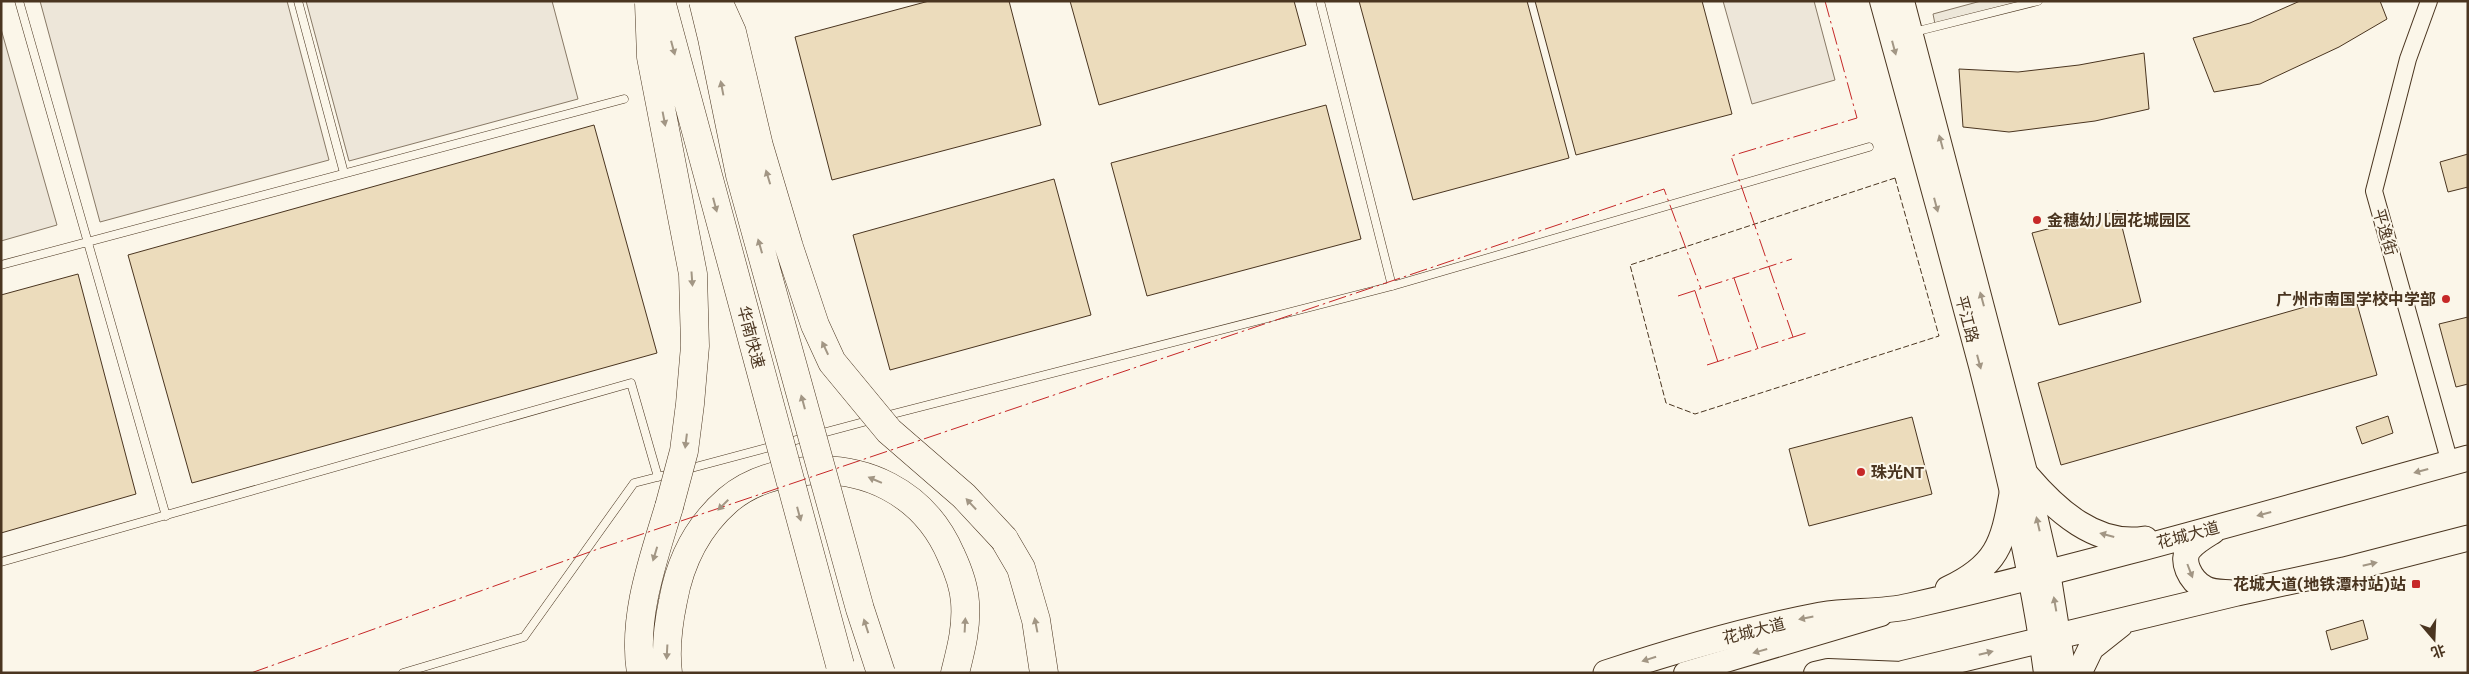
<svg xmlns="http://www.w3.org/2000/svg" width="2469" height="674" font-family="'DM Sans','Noto Sans SC',sans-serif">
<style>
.green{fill:#ede6d9;stroke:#887966}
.parking{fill:#ede7d9;stroke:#887966}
.building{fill:#ecdcbc;stroke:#4a3520}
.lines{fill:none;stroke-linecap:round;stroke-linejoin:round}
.lane-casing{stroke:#4a3520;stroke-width:9}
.street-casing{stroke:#4a3520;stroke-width:18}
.secondary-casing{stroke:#4a3520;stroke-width:24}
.primary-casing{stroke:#4a3520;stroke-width:27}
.highway-casing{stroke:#4a3520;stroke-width:29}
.lane{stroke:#fbf6e9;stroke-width:8}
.street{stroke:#fbf6e9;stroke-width:16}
.secondary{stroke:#fbf6e9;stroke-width:22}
.primary{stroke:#fbf6e9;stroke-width:25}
.highway{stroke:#fbf6e9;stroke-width:28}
.highway-bridge-casing{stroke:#4a3520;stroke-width:29;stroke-linecap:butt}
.highway-bridge{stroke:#fbf6e9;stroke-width:28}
.fence{stroke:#4a3520;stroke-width:1;stroke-dasharray:6 2.5;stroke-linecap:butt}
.power{stroke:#c62828;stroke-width:1;stroke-dasharray:18 4 2.5 4;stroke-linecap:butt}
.oneway{fill:#a29684}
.poi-dot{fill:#c62828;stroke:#fbf6e9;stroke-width:2}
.labels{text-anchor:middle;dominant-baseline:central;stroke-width:4;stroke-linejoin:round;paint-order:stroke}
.poi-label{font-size:16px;font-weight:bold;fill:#4a3520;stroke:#fbf6e9;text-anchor:start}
.street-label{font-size:16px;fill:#4a3520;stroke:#fbf6e9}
</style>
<rect width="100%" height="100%" fill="#fbf6e9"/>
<path class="green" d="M 40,1 L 287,1 L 329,160 L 100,222 Z
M 306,1 L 552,1 L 578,99 L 349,161 Z
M 1723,1 L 1814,1 L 1835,80 L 1752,104 Z
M 1,29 L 57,225 L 1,241 Z"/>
<path class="parking" d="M 1981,1 L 2023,1 L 1935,24 L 1933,14 Z"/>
<path class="building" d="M 929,1 L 1009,1 L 1041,125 L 832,180 L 795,37 Z
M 1070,1 L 1294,1 L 1306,45 L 1099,105 Z
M 1359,1 L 1527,1 L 1569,158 L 1413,200 Z
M 1535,1 L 1702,1 L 1732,114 L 1576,155 Z
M 2300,1 L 2380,1 L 2387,19 L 2339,47 L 2260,84 L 2214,92 L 2193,38 L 2250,23 Z
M 2144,53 L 2149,109 L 2095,121 L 2009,132 L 1963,127 L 1959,69 L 2018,72 L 2079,65 Z
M 1326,105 L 1361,239 L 1147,296 L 1111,163 Z
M 594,125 L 657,353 L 192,483 L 128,255 Z
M 2468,154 L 2468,187 L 2448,192 L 2440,162 Z
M 1054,179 L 1091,315 L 890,370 L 853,235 Z
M 2118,211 L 2141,302 L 2059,325 L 2032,233 Z
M 78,274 L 136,494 L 1,533 L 1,295 Z
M 2354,293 L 2377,375 L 2061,465 L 2038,383 Z
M 2468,317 L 2468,384 L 2456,387 L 2439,324 Z
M 2388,416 L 2393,433 L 2362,444 L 2356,427 Z
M 1912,417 L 1932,494 L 1809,526 L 1789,449 Z
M 2363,620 L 2368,639 L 2331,650 L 2326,631 Z"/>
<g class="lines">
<g class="lane-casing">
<path id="lane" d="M 19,1 L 166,516
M 298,1 L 344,173
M 1320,1 L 1392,286
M 1914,32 L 2038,1
M 1,265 L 624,99
M 885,416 L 1392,286 L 1869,147
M 684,470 L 871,420
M 1,562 L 631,383 L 658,477
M 403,673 L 524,637 L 634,483 L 673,473"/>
</g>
<g class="street-casing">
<path id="street" d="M 2429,1 L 2408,59 L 2374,191 L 2450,463"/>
</g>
<g class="secondary-casing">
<path id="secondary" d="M 1881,1 C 1914,123 1948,244 1980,366 C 2006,468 2031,569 2045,673
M 1903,1 L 2027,476 L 2049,572 L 2065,673
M 1685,673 L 1881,615
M 1815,673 L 1828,670 L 1903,673"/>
</g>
<g class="primary-casing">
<path id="primary" d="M 2027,476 C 2056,510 2096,547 2145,539
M 2213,531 C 2205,536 2196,541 2190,548 C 2179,560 2191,581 2204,588 C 2212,593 2223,592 2232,593
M 1948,589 C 1997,566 2003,544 2012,494
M 1606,673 C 1676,650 1748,629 1821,615 C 1851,610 1882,613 1910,606 C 2098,563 2282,509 2468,458
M 1905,673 L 2237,593 L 2344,570 L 2468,538
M 2079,673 L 2091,648 L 2120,625"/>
</g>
<g class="highway-casing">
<path id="highway" d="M 1004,539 L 1021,568 L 1036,620 L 1044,673
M 641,673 C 632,617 653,560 669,507
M 668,673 C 665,649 668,625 673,601 C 680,562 697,527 728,500 C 747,484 773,475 797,472 C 863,463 924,492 951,555 C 958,570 964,585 965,602 C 967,627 961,649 955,673"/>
</g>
<use href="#lane" class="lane"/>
<use href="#street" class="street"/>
<use href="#secondary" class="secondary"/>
<use href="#primary" class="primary"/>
<use href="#highway" class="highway"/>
<g class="highway-bridge-casing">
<path id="highway-bridge" d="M 661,1 L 840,665
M 703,1 L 712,38 L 740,175 L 860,609 L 881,673
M 718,1 L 732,32 L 759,146 L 789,247 L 815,325 L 832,362 L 889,431 L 964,496 L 1004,539
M 649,3 L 651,57 L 693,274 L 695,346 L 690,404 L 684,451 L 669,507"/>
</g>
<use href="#highway-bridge" class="highway-bridge"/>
<path class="fence" d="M 1895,178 L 1939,336 L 1695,414 L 1666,403 L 1630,265 Z"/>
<path class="power" d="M 1734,278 L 1758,349
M 1695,291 L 1718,362
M 1678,296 L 1792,259
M 1793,337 L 1731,156 L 1857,118 L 1825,1
M 1707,365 L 1809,332
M 251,673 L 598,549 L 1664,189 L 1701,289"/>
</g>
<defs><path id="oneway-solid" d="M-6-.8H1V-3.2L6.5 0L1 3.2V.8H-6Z" transform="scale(1.25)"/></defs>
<g class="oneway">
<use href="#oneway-solid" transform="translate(673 48) rotate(75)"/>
<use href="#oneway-solid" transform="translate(1894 48) rotate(75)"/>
<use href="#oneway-solid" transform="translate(722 88) rotate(-101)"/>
<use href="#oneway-solid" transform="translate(664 119) rotate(79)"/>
<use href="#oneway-solid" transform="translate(1941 142) rotate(-105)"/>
<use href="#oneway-solid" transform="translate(768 177) rotate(-107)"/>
<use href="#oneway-solid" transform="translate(715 205) rotate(75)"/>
<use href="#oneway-solid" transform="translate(1936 205) rotate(75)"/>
<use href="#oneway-solid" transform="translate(760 246) rotate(-106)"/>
<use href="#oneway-solid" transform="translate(692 279) rotate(86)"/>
<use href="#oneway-solid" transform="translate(1982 299) rotate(-105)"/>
<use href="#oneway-solid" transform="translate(825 348) rotate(-115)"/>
<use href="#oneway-solid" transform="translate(1979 362) rotate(75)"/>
<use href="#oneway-solid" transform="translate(803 402) rotate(-105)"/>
<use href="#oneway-solid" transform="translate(686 441) rotate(97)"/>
<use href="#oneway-solid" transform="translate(2421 471) rotate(165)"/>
<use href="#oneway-solid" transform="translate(875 480) rotate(-157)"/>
<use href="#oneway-solid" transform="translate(971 504) rotate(-133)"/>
<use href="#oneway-solid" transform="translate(723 505) rotate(135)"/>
<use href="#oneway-solid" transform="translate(799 514) rotate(75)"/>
<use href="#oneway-solid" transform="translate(2264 514) rotate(165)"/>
<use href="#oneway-solid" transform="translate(2038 524) rotate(-103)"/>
<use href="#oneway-solid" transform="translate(2107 535) rotate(-165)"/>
<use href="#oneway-solid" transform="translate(655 554) rotate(107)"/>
<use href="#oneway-solid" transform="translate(2370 564) rotate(-13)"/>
<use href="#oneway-solid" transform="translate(2190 571) rotate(69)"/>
<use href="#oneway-solid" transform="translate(2055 604) rotate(-100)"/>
<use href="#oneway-solid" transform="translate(1806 618) rotate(169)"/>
<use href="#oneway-solid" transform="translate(965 625) rotate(-87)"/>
<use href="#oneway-solid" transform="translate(1036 625) rotate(-101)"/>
<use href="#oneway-solid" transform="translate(866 626) rotate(-108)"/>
<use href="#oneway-solid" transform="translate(1760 651) rotate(164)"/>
<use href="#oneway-solid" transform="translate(667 652) rotate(93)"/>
<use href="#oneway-solid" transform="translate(1986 653) rotate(-14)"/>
<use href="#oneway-solid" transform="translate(1649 659) rotate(162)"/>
</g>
<g class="poi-dot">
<circle cx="2037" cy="220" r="5"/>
<circle cx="2446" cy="299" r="5"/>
<circle cx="1861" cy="472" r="5"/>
<rect x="2411" y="579" width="10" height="10" rx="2.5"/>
</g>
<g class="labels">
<g class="poi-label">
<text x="2047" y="220">金穗幼儿园花城园区</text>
<text x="2436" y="299" text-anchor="end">广州市南国学校中学部</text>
<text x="1871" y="472">珠光NT</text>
<text x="2406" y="584" text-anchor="end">花城大道(地铁潭村站)站</text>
</g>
<g class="street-label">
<text transform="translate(2385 232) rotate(74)">平逸街</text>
<text transform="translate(1967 319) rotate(75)">平江路</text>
<text transform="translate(751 337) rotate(75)">华南快速</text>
<text transform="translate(2188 535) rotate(-15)">花城大道</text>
<text transform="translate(1754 631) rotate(-14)">花城大道</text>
</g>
</g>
<rect width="2469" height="674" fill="none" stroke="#4a3520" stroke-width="5"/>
<g transform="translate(2434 639) rotate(161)" stroke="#fbf6e9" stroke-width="4" paint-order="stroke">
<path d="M0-4L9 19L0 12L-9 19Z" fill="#4a3520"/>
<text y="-8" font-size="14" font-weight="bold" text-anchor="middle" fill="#4a3520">北</text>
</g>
</svg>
